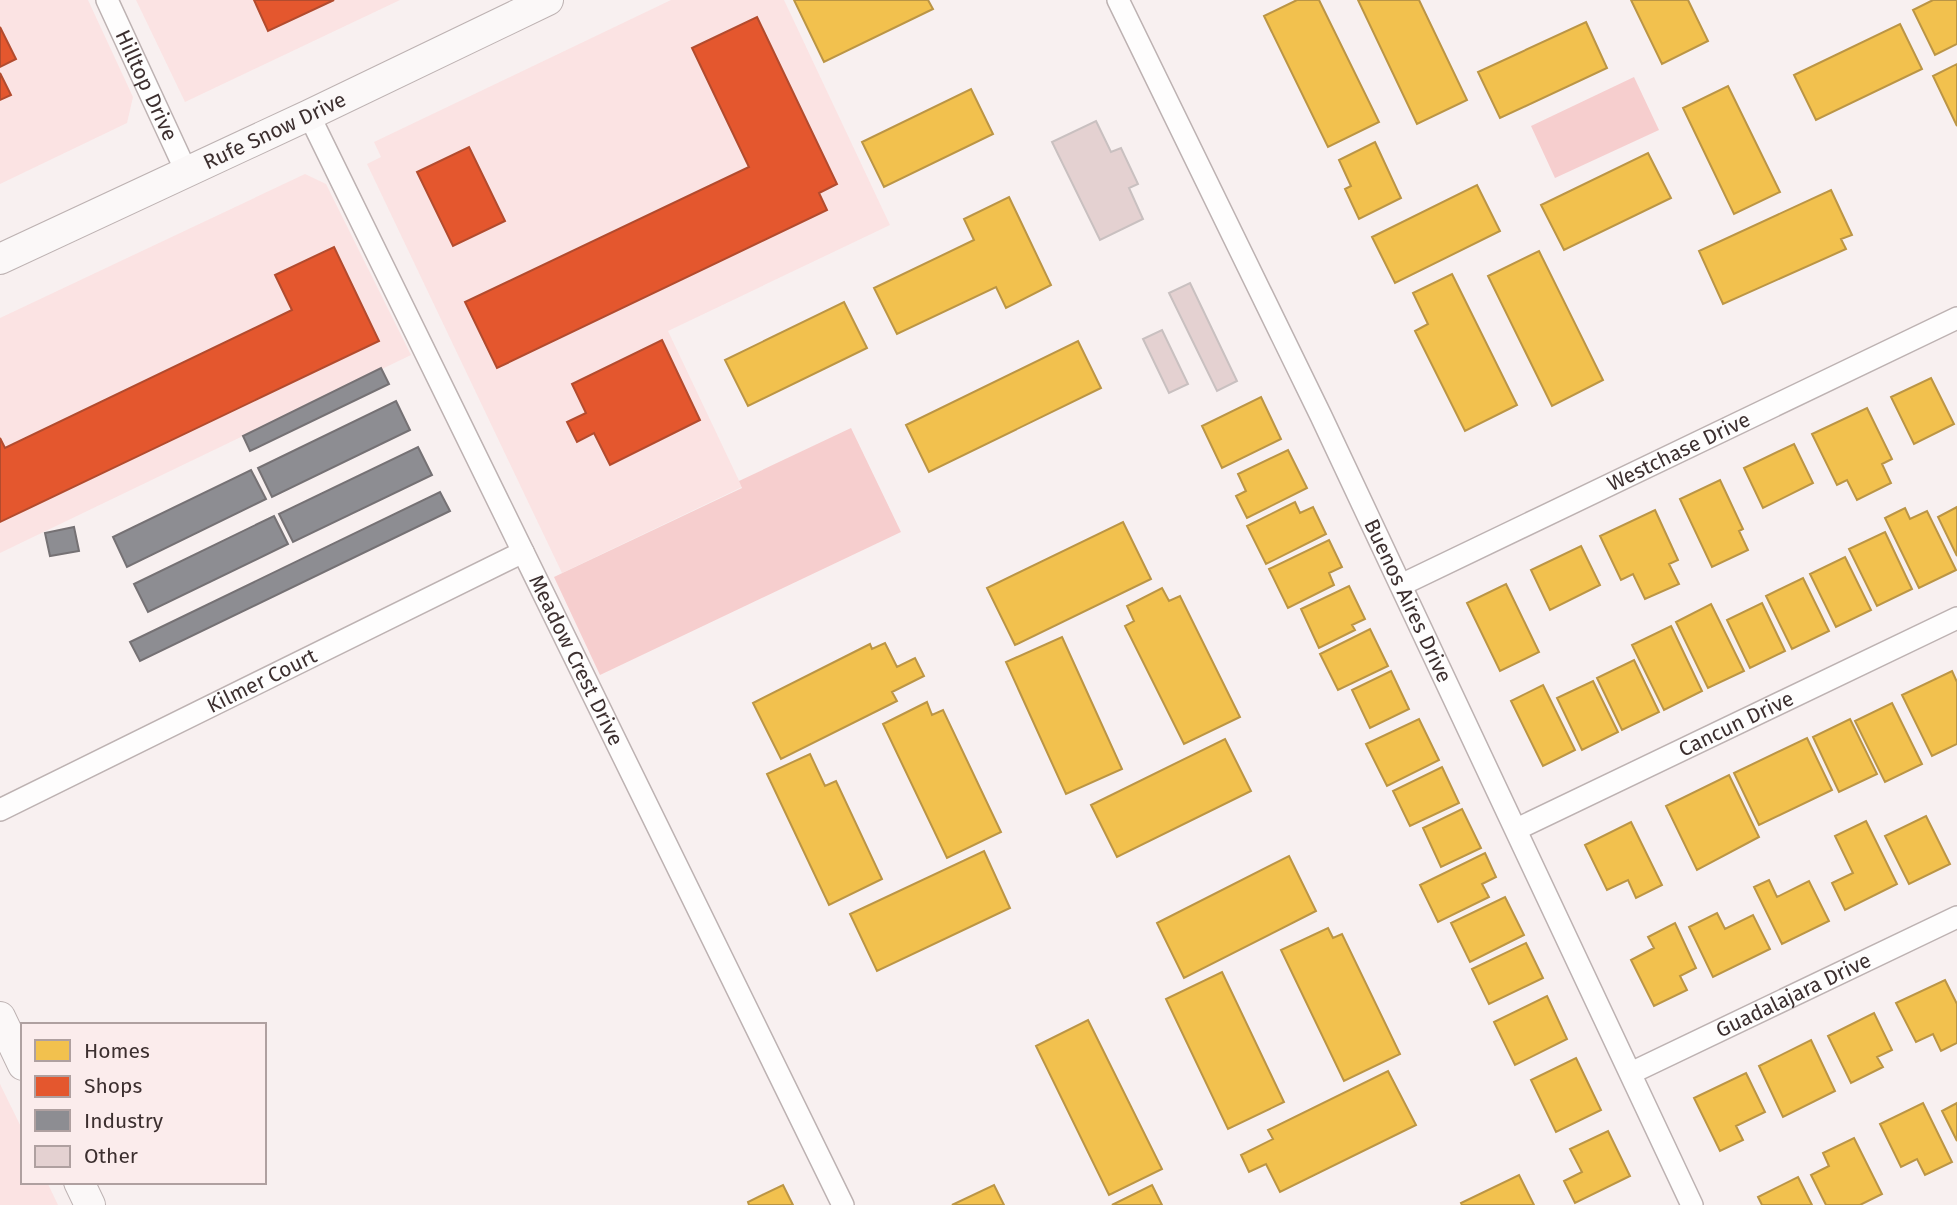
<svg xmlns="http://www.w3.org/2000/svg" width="1957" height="1205" font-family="'Fira Sans',sans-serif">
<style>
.built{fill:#fbe3e3}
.green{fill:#f6cece}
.homes{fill:#f2c14e;stroke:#bb9545;stroke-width:2}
.shops{fill:#e4572e;stroke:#b24b2e;stroke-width:2}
.industry{fill:#8d8d92;stroke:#757174;stroke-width:2}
.building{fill:#e4d1d1;stroke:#c9c0c0;stroke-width:2}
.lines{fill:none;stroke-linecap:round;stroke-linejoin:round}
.street-casing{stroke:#bdb2b2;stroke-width:24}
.secondary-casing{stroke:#bdb2b2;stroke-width:32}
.street{stroke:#fefdfd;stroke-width:21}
.secondary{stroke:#fbf8f8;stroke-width:30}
.labels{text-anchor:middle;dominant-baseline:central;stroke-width:7;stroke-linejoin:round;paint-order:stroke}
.street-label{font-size:21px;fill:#3c2f2f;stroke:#fbecec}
</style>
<rect width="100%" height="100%" fill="#f8f0f0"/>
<path class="built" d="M 0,0 L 88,0 L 133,97 L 127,123 L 0,184 Z
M 136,0 L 400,0 L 185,102 Z
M 671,0 L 784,0 L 890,225 L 668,331 L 742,487 L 562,573 L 367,164 L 381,157 L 374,142 Z
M 305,174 L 326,184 L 411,355 L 0,553 L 0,318 Z
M 0,1084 L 23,1131 L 23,1182 L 47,1182 L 58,1205 L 0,1205 Z"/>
<path class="green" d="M 1634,77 L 1659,130 L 1555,178 L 1531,126 Z
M 851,428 L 901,532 L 600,675 L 554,577 L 742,488 L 739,481 Z"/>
<path class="homes" d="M 794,0 L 928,0 L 933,9 L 824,62 Z
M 1297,0 L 1319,0 L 1379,122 L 1328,147 L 1264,16 Z
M 1358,0 L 1419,0 L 1467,100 L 1417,124 Z
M 1631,0 L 1688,0 L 1708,41 L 1662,64 Z
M 1933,0 L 1957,0 L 1957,44 L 1935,55 L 1913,10 Z
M 1586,22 L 1607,68 L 1500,118 L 1478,72 Z
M 1900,24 L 1922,69 L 1816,120 L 1794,75 Z
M 1957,64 L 1957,126 L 1933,76 Z
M 1728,86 L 1780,192 L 1734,214 L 1683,108 Z
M 971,89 L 993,134 L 884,187 L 862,142 Z
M 1375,142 L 1401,198 L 1359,219 L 1345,189 L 1351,186 L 1339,160 Z
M 1648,153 L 1671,198 L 1564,250 L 1541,205 Z
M 1477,185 L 1500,231 L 1395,283 L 1372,237 Z
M 1831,190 L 1852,235 L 1841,239 L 1846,249 L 1723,304 L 1699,251 Z
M 1009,197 L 1051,285 L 1006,308 L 996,287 L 897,334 L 874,288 L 974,240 L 964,219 Z
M 1539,251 L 1603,380 L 1552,406 L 1488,276 Z
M 1452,274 L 1517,405 L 1465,431 L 1415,331 L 1428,324 L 1413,293 Z
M 844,302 L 867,348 L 748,406 L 725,360 Z
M 1078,341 L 1101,388 L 929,472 L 906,425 Z
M 1931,378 L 1954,424 L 1914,444 L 1891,397 Z
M 1261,397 L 1281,439 L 1222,468 L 1202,426 Z
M 1867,408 L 1892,459 L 1882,464 L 1891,483 L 1857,500 L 1847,480 L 1837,485 L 1812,434 Z
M 1794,444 L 1813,483 L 1763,508 L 1744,468 Z
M 1288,450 L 1307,488 L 1247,518 L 1236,496 L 1246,491 L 1238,474 Z
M 1720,480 L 1743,529 L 1739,531 L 1748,550 L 1712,567 L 1680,499 Z
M 1295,502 L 1300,513 L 1313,507 L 1326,534 L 1266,564 L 1247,526 Z
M 1957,507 L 1957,556 L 1938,517 Z
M 1905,508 L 1910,519 L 1927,511 L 1956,570 L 1919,588 L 1885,518 Z
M 1655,510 L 1678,560 L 1669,564 L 1679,584 L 1645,599 L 1633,574 L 1621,580 L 1600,536 Z
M 1123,522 L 1151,579 L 1015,645 L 987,588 Z
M 1885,532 L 1912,589 L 1877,606 L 1849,549 Z
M 1329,540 L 1342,567 L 1329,573 L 1334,585 L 1288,608 L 1269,569 Z
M 1581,546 L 1600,585 L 1550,610 L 1531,570 Z
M 1845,557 L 1871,610 L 1836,627 L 1810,574 Z
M 1803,578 L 1829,631 L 1792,649 L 1766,596 Z
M 1506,584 L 1539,652 L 1500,671 L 1467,603 Z
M 1349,586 L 1365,619 L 1352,625 L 1355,630 L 1319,648 L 1301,609 Z
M 1162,588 L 1169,601 L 1180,596 L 1240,717 L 1184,744 L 1125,626 L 1134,621 L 1127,606 Z
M 1762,603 L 1785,651 L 1750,668 L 1727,620 Z
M 1711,604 L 1744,671 L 1708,688 L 1676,622 Z
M 1671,626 L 1702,691 L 1664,710 L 1632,645 Z
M 1370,629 L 1388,666 L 1338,690 L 1320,654 Z
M 1062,637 L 1122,769 L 1066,794 L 1006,662 Z
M 885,643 L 897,667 L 915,658 L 924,676 L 892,692 L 897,701 L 781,759 L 753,703 L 870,644 L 872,649 Z
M 1634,660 L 1659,712 L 1622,730 L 1597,678 Z
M 1391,671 L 1409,709 L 1370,728 L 1352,690 Z
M 1952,671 L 1957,682 L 1957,744 L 1932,756 L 1902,695 Z
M 1593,681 L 1618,732 L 1582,750 L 1557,698 Z
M 1543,685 L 1575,750 L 1543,766 L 1511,701 Z
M 927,702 L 932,715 L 943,710 L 1001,832 L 947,858 L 883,724 Z
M 1892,703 L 1922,764 L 1885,782 L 1855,721 Z
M 1419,719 L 1439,760 L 1387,786 L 1366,744 Z
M 1850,719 L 1877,774 L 1839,792 L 1813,737 Z
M 1807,738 L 1832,790 L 1759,825 L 1734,773 Z
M 1225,739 L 1251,791 L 1117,857 L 1091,805 Z
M 810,754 L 825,786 L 836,781 L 882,879 L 829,905 L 767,774 Z
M 1442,767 L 1459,803 L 1410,826 L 1393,791 Z
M 1729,775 L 1759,837 L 1697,870 L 1666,806 Z
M 1462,809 L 1481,848 L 1441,867 L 1423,828 Z
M 1926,816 L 1950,864 L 1909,884 L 1885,836 Z
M 1866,821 L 1897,884 L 1845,910 L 1832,883 L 1853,873 L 1835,836 Z
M 1631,822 L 1662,885 L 1636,898 L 1628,880 L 1607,890 L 1585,845 Z
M 984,851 L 1010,908 L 877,971 L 850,914 Z
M 1485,853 L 1496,877 L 1482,884 L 1489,897 L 1438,922 L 1420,885 Z
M 1289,856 L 1316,911 L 1184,978 L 1157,923 Z
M 1769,880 L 1777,897 L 1809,881 L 1829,921 L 1782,944 L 1754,887 Z
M 1505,897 L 1524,935 L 1470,962 L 1451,923 Z
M 1717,913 L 1725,929 L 1753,915 L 1770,949 L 1713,977 L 1689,927 Z
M 1675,923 L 1696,968 L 1680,976 L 1687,990 L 1654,1006 L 1631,960 L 1654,948 L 1648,937 Z
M 1328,928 L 1333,938 L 1342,934 L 1400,1054 L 1344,1081 L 1281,950 Z
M 1526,943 L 1543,978 L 1489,1004 L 1472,969 Z
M 1222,972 L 1284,1102 L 1228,1129 L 1166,999 Z
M 1945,980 L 1957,1004 L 1957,1043 L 1941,1051 L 1933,1034 L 1916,1042 L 1896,1003 Z
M 1547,996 L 1567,1039 L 1515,1065 L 1494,1022 Z
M 1874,1013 L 1892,1050 L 1877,1057 L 1883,1067 L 1851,1083 L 1828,1036 Z
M 1088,1020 L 1162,1169 L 1109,1195 L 1036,1046 Z
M 1811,1040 L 1835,1091 L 1783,1117 L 1759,1066 Z
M 1576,1058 L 1601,1110 L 1556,1132 L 1531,1080 Z
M 1388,1071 L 1416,1125 L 1280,1192 L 1266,1164 L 1249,1172 L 1241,1155 L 1273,1139 L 1268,1130 Z
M 1746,1073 L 1765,1112 L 1736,1126 L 1743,1140 L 1720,1151 L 1694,1098 Z
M 1923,1103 L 1952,1162 L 1925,1175 L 1917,1159 L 1901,1167 L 1880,1124 Z
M 1957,1103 L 1957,1141 L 1942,1111 Z
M 1608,1131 L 1630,1176 L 1575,1203 L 1564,1181 L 1582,1172 L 1570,1149 Z
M 1854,1138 L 1882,1194 L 1860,1205 L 1826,1205 L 1811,1175 L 1829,1166 L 1823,1153 Z
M 1519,1175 L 1534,1205 L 1462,1205 L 1461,1203 Z
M 1798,1177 L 1812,1205 L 1762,1205 L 1758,1197 Z
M 783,1185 L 793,1205 L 749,1205 L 748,1202 Z
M 994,1185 L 1004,1205 L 952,1205 Z
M 1152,1185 L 1162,1205 L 1112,1205 Z"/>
<path class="shops" d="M 254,0 L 334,0 L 268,31 Z
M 757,17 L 837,184 L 819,193 L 827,210 L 497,368 L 465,302 L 749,167 L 692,48 Z
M 0,27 L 16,59 L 0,67 Z
M 0,73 L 11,95 L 0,100 Z
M 469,147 L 505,221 L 453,246 L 417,172 Z
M 334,247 L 379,341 L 0,522 L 0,438 L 5,448 L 292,310 L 275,275 Z
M 662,340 L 700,420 L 610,465 L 594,433 L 577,442 L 567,422 L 586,413 L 572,384 Z"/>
<path class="industry" d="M 381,368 L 389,384 L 250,451 L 243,436 Z
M 396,401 L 410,430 L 272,497 L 258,468 Z
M 418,447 L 432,475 L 293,542 L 279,514 Z
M 251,470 L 266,499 L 127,567 L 113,537 Z
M 440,492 L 450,511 L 140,661 L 130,642 Z
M 274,516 L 288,544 L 148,612 L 134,584 Z
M 74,527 L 79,551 L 50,556 L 45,533 Z"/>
<path class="building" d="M 1096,121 L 1111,152 L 1121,148 L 1138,184 L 1129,188 L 1143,219 L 1100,240 L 1052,142 Z
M 1190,283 L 1237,381 L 1217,391 L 1169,293 Z
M 1162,330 L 1188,384 L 1169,393 L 1143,339 Z"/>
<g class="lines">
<g class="street-casing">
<g id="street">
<path id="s1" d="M 107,0 L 186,171"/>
<path id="s2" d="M 1118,0 L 1321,416 L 1692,1205"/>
<path id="s3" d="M 309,115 L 843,1205"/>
<path id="s4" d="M 1401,585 L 1957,318"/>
<path id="s5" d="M 0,810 L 523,552"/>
<path id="s6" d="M 1517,829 L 1957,618"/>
<path id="s7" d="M 1631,1073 L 1957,917"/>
</g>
</g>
<g class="secondary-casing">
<g id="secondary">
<path id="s8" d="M 0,259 L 309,115 L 548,0"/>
<path d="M 0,1017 L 23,1065"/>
<path d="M 79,1182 L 90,1205"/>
</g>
</g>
<use href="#street" class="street"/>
<use href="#secondary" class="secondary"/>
</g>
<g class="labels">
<g class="street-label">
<text stroke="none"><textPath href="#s1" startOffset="94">Hilltop Drive</textPath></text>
<text stroke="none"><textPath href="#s8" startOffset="303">Rufe Snow Drive</textPath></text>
<text stroke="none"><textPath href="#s4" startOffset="308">Westchase Drive</textPath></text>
<text stroke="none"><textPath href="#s2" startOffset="667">Buenos Aires Drive</textPath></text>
<text stroke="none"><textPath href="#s3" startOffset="607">Meadow Crest Drive</textPath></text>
<text stroke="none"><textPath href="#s5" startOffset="292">Kilmer Court</textPath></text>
<text stroke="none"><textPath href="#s6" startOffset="243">Cancun Drive</textPath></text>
<text stroke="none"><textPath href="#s7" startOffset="180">Guadalajara Drive</textPath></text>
</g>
</g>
<rect x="21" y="1023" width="245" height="161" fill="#fbecec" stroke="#afa0a0" stroke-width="2"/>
<rect x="35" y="1040" width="35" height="21" fill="#f2c14e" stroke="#afa0a0" stroke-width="2"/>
<text x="84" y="1058" font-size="21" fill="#3c2f2f">Homes</text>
<rect x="35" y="1076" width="35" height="21" fill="#e4572e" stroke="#afa0a0" stroke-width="2"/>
<text x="84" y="1093" font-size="21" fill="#3c2f2f">Shops</text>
<rect x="35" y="1110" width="35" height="21" fill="#8d8d92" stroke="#afa0a0" stroke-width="2"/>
<text x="84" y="1128" font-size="21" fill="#3c2f2f">Industry</text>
<rect x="35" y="1146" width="35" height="21" fill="#e4d1d1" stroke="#afa0a0" stroke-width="2"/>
<text x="84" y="1163" font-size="21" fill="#3c2f2f">Other</text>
</svg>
